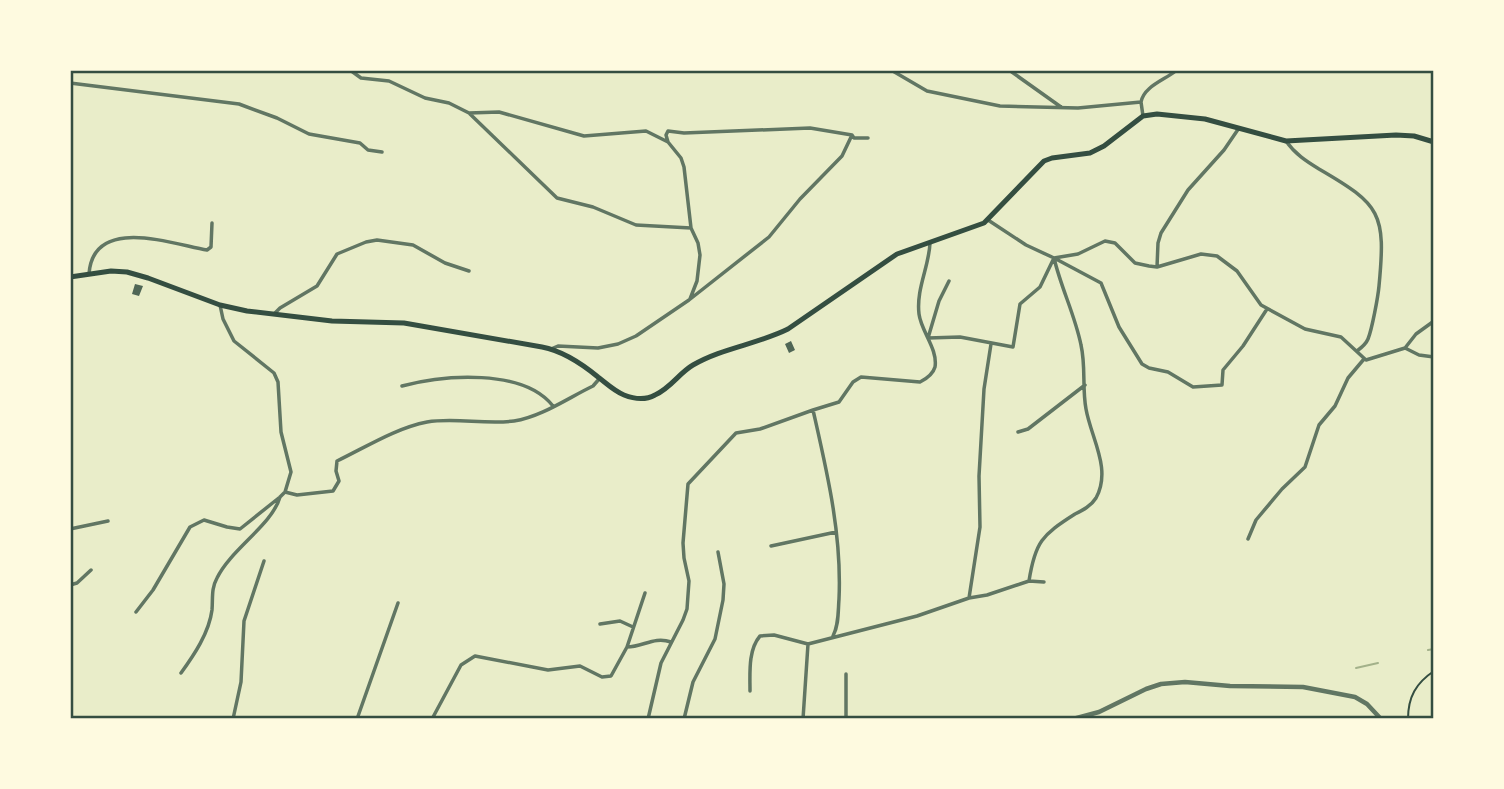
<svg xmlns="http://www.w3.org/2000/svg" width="1504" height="789" font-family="Karla,sans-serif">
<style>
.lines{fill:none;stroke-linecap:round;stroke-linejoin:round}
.stream{stroke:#a3b18a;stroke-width:2}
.building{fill:#4f6655}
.path{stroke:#344e41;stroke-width:2}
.minor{stroke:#617663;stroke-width:3.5}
.tertiary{stroke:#617663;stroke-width:4.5}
.secondary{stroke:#344e41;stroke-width:5}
.neatline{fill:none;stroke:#344e41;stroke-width:2.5}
</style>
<rect width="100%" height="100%" fill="#e9edc9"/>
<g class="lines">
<path class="stream" d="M 1428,650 L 1434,649
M 1356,668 L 1378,663"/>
</g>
<path class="building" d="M 135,284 L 143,286 L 139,296 L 132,294 Z
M 791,341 L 795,350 L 789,353 L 785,344 Z"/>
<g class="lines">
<path class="path" d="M 1408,719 C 1408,697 1416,683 1434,671"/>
<path class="minor" d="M 350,70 L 361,78 L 389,81 L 425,98 L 449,103 L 469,113 L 499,112 L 584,136 L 646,131 L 668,142 L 666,135 L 668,131 L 684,133 L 810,128 L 852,135 L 854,138 L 868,138
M 891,70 L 927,91 L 1000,106 L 1078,108 L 1141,102 L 1143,116
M 1009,70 L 1061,107
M 70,83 L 239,104 L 277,118 L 309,134 L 360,143 L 368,150 L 382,152
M 1141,102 C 1144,86 1165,80 1177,70
M 470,114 L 557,198 L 593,207 L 636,225 L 691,228
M 1286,141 C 1295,154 1306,161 1319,169 C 1381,205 1386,213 1379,286 C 1378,297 1372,329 1368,339 C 1366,344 1361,348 1357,351
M 668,142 L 681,158 L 684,167 L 691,228 L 698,243 L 700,255 L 697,281 L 690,299
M 1054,258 L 1078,254 L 1105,241 L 1115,243 L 1135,263 L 1149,266 L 1157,267 L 1201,254 L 1217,256 L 1237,271 L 1261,305 L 1305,329 L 1341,337 L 1366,360 L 1405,348
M 1056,259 L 1101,283 L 1119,327 L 1142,364 L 1149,368 L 1168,372 L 1193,387 L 1222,385 L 1223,370 L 1243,346 L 1267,309
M 1157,267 L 1158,243 L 1161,233 L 1188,190 L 1224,150 L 1239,128
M 89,274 C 93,215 172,244 207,250 L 211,247 L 212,223
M 949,281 L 939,301 L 928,338 L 960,337 L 1013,347 L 1020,304 L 1040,287 L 1053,260
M 275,313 L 280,308 L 317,286 L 337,254 L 366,242 L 377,240 L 413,245 L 445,263 L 469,271
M 1434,321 L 1416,334 L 1405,348 L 1419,355 L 1434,357
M 551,349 L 558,346 L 598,348 L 618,344 L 636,336 L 689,300 L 769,237 L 800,199 L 842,156 L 852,135
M 402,386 C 443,375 523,368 553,406
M 1018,432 L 1028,429 L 1085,385
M 285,492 L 297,495 L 333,491 L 339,481 L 336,471 L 337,461 C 366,447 396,428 427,422 C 455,417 485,425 514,421 C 541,417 568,398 593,386 L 600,378
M 70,529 L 108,521
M 1248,539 L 1256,520 L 1282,489 L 1305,467 L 1319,425 L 1335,406 L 1348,378 L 1364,359
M 771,546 L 836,532
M 1029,581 L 1044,582
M 70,585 L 77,583 L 91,570
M 969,598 L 980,527 L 979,476 L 984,389 L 991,344
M 136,612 L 153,590 L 190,527 L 204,520 L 227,527 L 240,529 L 280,497 L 285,492 L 291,472 L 281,432 L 278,382 L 274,373 L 234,341 L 223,319 L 220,305
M 600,624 L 620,621 L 633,627
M 833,636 C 839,625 838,611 839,599 C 842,534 827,472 813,410 L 839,402 L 853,382 L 861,377 L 920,382 C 926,379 933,374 935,367 C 938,349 921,331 919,314 C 916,289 929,267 930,243
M 627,647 C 643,647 654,636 671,642
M 181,673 C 194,655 209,633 212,610 C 213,598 211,589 217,578 C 231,549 272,525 280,497
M 846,674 L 846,719
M 750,691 C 750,673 748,650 760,636 L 774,635 L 808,644
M 233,719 L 241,682 L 244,621 L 264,561
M 357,719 L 398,603
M 432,719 L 461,665 L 475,656 L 548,670 L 580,666 L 602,677 L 611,676 L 627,647 L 645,593
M 648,719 L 661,663 L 683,620 L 687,609 L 689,581 L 684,558 L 683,543 L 688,484 L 736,433 L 760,429 L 813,410
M 684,719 L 693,682 L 715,639 L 723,600 L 724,584 L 718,552
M 803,719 L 808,644 L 917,616 L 969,598 L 987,595 L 1029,581 C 1035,542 1042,535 1075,514 C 1083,510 1091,506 1096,498 C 1112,469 1091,438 1086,409 C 1082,388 1086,367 1081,345 C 1075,315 1061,288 1054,258 L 1026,245 L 988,220"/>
<path class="tertiary" d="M 1073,719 L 1099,712 L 1146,689 L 1161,684 L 1185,682 L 1230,686 L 1303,687 L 1355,697 L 1367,704 L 1381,719"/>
<path class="secondary" d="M 70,277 L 111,271 L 127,272 L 148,278 L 220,305 L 247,311 L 332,321 L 404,323 L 542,347 C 563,351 581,363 598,377 C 606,383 614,391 624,395 C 634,399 646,400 655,395 C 671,388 679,373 693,365 C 722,348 758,344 788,329 L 897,254 L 984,223 L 1044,161 L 1052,158 L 1090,153 L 1104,146 L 1143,116 L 1157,114 L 1205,119 L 1286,141 L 1396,135 L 1414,136 L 1434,142"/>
</g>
<rect width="1504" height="789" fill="none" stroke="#fefae0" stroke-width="144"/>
<rect x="72" y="72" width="1360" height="645" class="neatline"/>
</svg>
